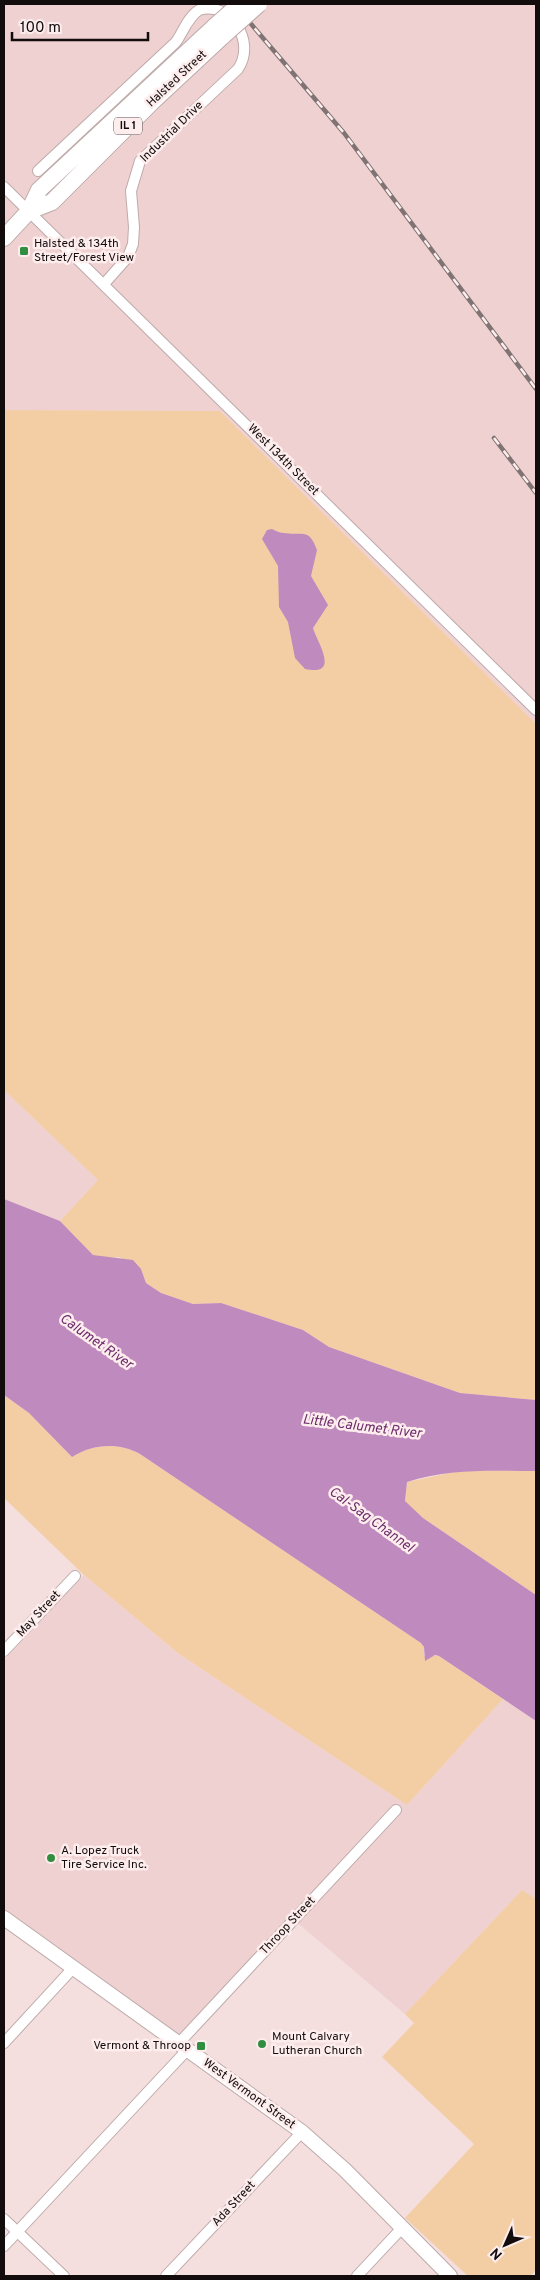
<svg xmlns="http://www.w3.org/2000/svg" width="540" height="2280" font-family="Overpass,sans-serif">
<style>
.built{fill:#efd1d1}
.green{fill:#f3cea5}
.water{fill:#bf8abe}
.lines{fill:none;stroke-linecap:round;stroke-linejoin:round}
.minor-casing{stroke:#beaaaa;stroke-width:12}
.tertiary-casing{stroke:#beaaaa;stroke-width:16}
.primary-casing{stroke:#beaaaa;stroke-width:18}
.minor{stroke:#fff;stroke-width:10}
.tertiary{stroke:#fff;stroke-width:14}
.primary{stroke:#fff;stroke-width:16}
.rail-casing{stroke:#807373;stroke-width:4.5}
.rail{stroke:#feeded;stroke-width:2.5;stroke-dasharray:8;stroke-linecap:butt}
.primary-bridge-casing{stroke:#beaaaa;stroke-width:18;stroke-linecap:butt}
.primary-bridge{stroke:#fff;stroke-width:16}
.poi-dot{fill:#318e41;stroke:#feeded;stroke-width:2}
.labels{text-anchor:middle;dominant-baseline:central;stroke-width:5;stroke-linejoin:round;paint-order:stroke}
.shield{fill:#feeded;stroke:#595050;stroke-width:1}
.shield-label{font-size:11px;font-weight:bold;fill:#120c0c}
.street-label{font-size:12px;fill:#120c0c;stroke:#feeded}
.poi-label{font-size:12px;fill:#120c0c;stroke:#feeded;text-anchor:start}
.water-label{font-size:14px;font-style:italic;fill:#6a2a6b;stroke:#feeded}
</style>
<rect width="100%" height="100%" fill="#f4dfde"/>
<path class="built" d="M 4,4 L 536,4 L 536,724 L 220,411 L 4,410 Z
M 4,1090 L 98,1180 L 60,1221 L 4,1199 Z
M 84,1575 L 179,1654 L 407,1805 L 503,1699 L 536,1721 L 536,1899 L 522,1890 L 405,2014 L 293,1919 L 176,2041 L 4,1920 L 4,1660 Z"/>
<path class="green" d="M 4,410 L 220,411 L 536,724 L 536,1400 L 460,1393 L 329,1347 L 303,1330 L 221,1303 L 193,1304 L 161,1293 L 146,1283 L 141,1269 L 119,1257 L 107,1258 L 93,1255 L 60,1221 L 98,1180 L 4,1090 Z
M 4,1395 L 29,1413 L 72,1457 C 93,1444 118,1442 140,1454 L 421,1643 L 424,1647 L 424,1656 L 439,1656 L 503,1699 L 407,1805 L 179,1654 L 84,1575 L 4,1498 Z
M 464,1470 L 536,1471 L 536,1595 L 423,1518 L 405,1502 L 407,1482 Z
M 522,1890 L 536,1899 L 536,2269 L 531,2276 L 468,2276 L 405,2218 L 474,2144 L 382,2057 L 414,2023 L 405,2014 Z"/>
<path class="water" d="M 272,529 C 276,531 280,533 284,533 C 302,536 309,527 317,550 L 311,576 L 328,605 L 313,628 C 316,640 342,677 305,669 L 295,658 L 288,622 L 279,607 L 278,566 L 262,539 L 267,530 Z
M 4,1199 L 60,1221 L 93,1255 L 133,1260 L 141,1269 L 146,1283 L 161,1293 L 193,1304 L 221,1303 L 303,1330 L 329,1347 L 460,1393 L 536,1400 L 536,1471 C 493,1471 449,1468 407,1482 L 405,1501 L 423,1518 L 536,1595 L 536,1721 L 439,1656 L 435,1655 L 425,1661 L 424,1647 L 421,1643 L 140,1454 C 118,1442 93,1444 72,1457 L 29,1413 L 4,1395 Z"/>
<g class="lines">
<g class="minor-casing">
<path id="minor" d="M 38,171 L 176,42 C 183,32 188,17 199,10 C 229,0 257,41 238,69 L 140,161 L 131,191 L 134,227 L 133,244 L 128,257 L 104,284
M 4,187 L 536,710
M 4,1651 L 75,1576
M 4,2043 L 74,1967
M 179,2043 L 396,1810
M 4,2219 L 64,2276
M 4,2246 L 188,2049
M 166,2276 L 302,2132
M 357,2276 L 402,2228"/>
</g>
<g class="tertiary-casing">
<path id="tertiary" d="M 4,1918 L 302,2132 L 345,2170 L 450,2276"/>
</g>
<g class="primary-casing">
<path id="primary" d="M 29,211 L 52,202 L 151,103 L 224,35
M 4,238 L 29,211 L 39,190 L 215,26"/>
</g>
<use href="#minor" class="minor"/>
<use href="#tertiary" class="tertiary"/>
<use href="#primary" class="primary"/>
<g class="rail-casing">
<path id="rail" d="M 234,4 L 344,133 L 536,389
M 494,438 L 536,493"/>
</g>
<use href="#rail" class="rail"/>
<g class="primary-bridge-casing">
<path id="primary-bridge" d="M 215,26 L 240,4
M 224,35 L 259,4"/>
</g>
<use href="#primary-bridge" class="primary-bridge"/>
</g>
<g class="poi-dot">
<rect x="19" y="246" width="10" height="10" rx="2.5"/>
<circle cx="51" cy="1858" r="5"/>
<circle cx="262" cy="2044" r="5"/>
<rect x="196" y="2041" width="10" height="10" rx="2.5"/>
</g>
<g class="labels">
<rect class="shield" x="114" y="117.5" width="28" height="17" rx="4"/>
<g class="shield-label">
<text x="128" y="126">IL 1</text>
</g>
<g class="street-label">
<text transform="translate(177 79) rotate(-43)">Halsted Street</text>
<text transform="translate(172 132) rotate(-44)">Industrial Drive</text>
<text transform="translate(283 460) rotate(45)">West 134th Street</text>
<text transform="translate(39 1614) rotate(-47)">May Street</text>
<text transform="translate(288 1926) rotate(-47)">Throop Street</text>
<text transform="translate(249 2094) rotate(36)">West Vermont Street</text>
<text transform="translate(234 2204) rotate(-47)">Ada Street</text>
</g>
<g class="poi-label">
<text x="34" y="244">Halsted &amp; 134th<tspan x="34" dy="14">Street/Forest View</tspan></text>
<text x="61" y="1851">A. Lopez Truck<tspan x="61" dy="14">Tire Service Inc.</tspan></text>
<text x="272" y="2037">Mount Calvary<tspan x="272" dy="14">Lutheran Church</tspan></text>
<text x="191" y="2046" text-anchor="end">Vermont &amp; Throop</text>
</g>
<g class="water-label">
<text transform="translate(96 1342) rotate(35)">Calumet River</text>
<text transform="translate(362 1427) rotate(7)">Little Calumet River</text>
<text transform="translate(371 1520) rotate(36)">Cal-Sag Channel</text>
</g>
</g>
<rect width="540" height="2280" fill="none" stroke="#120c0c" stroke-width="10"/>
<g transform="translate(505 2245) rotate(225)" stroke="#feeded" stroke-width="4" paint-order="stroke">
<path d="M0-4L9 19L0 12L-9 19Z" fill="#120c0c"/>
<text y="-8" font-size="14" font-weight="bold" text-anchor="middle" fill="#120c0c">N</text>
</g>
<path d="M12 32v8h136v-8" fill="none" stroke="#120c0c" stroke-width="2.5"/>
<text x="20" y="32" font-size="15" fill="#120c0c" stroke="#feeded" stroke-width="4" paint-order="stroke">100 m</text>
</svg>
